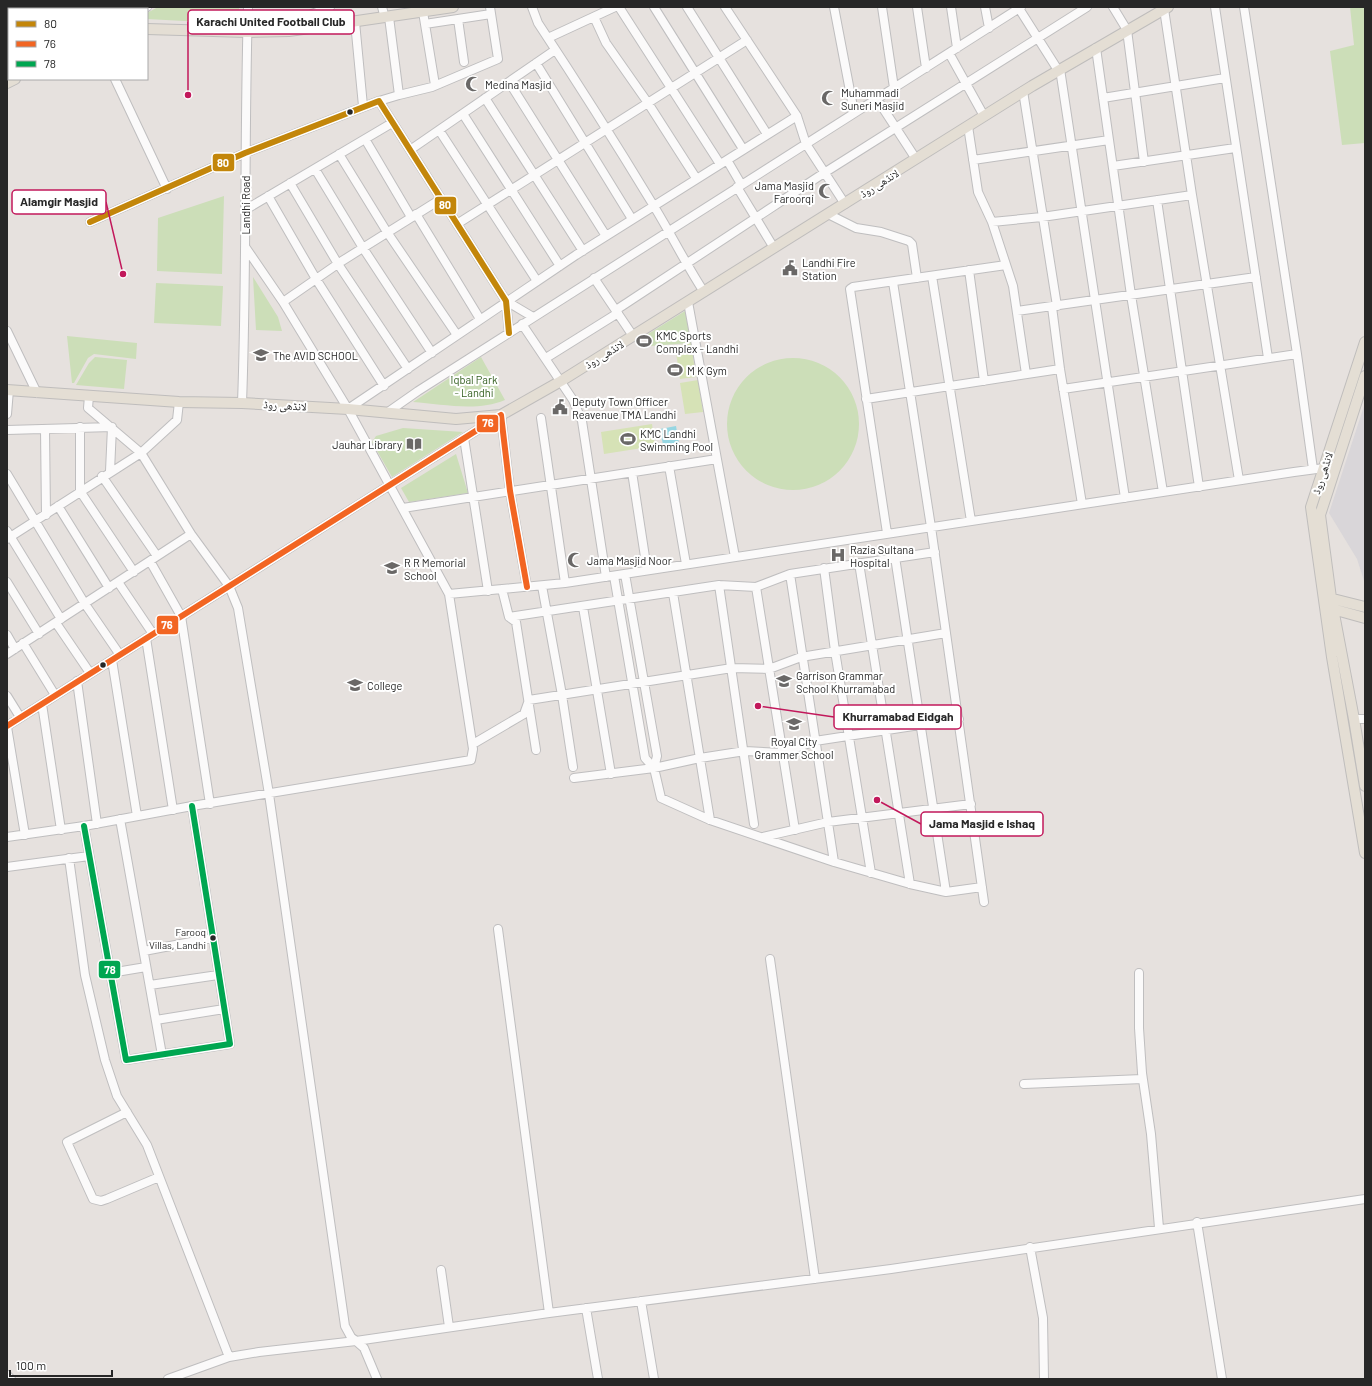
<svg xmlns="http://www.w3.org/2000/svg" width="1372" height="1386" font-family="Barlow,'Noto Naskh Arabic',sans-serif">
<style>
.industrial{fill:#d9d6d9}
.green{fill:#ccdeb8}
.pitch{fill:#d6e2b6}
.water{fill:#96d6e2}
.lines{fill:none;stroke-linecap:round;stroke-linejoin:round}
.minor-casing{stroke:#bfbebf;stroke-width:10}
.major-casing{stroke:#bfbdbc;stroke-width:12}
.minor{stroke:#fbfafa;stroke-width:8}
.major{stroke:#e4ded4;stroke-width:10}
.bus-1-casing{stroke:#fff;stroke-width:9}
.bus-2-casing{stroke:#fff;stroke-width:9}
.bus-3-casing{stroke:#fff;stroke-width:9}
.bus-1{stroke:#c3860a;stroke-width:6}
.bus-2{stroke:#f26522;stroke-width:6}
.bus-3{stroke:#00a651;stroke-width:6}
.bus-dot{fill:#272727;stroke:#fff;stroke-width:1.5}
.labels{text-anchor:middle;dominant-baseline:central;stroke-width:4;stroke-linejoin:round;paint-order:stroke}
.bus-label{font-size:10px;fill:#272727;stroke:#fff;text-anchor:end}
.poi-label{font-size:11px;fill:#272727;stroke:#fff;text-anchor:start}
.street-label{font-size:11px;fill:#272727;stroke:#fff}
.park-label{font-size:11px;fill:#315d1e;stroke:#fff}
.leader{fill:none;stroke:#c2185b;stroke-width:1.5}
.callout-dot{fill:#c2185b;stroke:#fff;stroke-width:1.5}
.callout{fill:#fff;stroke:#c2185b;stroke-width:1.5}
.callout-label{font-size:12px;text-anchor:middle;font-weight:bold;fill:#272727}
.line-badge{stroke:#fff;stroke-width:1.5}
.badge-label{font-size:11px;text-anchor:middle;font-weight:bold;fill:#fff}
</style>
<rect width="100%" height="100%" fill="#e6e1de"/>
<path class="industrial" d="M 1365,403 L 1365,584 L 1357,559 L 1329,513 Z"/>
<path class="green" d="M 158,7 L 239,7 L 240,24 L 147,19 L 147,13 Z
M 1350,7 L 1365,7 L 1365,143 L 1342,145 L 1330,51 L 1354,45 Z
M 224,196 L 222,274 L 157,271 L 158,218 Z
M 253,277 L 278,317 L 282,331 L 256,330 Z
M 156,283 L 223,286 L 221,326 L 154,323 Z
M 685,311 L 691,343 L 650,346 L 648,334 Z
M 67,336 L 137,343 L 136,359 L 94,354 L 88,358 L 74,383 L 72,383 Z
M 95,357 L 127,360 L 124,389 L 76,385 L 89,363 Z
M 481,357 L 505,400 C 477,412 442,404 413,402 Z
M727 424a66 66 0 1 1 132 0a66 66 0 1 1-132 0Z
M 403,428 L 463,432 L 392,477 L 372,442 L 376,436 Z
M 456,454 L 468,493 L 409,502 L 401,488 Z"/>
<path class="pitch" d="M 691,343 L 696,377 L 680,379 L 675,346 Z
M 698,380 L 703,412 L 685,414 L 680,383 Z
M 652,424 L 655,446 L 604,454 L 601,432 Z"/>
<path class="water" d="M 676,426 L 679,443 L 663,445 L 660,429 Z"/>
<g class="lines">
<g class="minor-casing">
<path id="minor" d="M 13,7 L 14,9
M 76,7 L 77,9
M 382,7 L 385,18
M 532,7 L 538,23 C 577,82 615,142 652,203 C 670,232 685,263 704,292
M 619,7 L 720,164
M 654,7 L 743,149
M 687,7 L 767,134
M 725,7 L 797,116 L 806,144 L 845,204
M 834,7 L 854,112
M 882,7 L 894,88
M 917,7 L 926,68
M 951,7 L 957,48
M 985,7 L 989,28
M 1018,7 L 1058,70
M 1113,7 L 1127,30 L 1144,162
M 1215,7 L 1268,358
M 1244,7 L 1297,354 L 1313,469
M 143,9 L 147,7
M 423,12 L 435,85
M 594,17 L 606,43 L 648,103 L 696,178
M 458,19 L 464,62
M 355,22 L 363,106
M 425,24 L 491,14
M 312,28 L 312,14 L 330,7
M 548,38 L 615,7
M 1096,48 L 1109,140
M 949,53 L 984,116
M 7,60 L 9,59
M 536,63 L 632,219
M 1060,69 L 1125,498
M 115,79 L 167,189
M 509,82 L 606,236
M 1023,91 L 1057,306
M 399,95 L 432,87 L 498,59 L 490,7
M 485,98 L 583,251
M 1103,98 L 1225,78
M 877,99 L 916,159
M 379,101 L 399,95 L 389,17
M 463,114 L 560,266
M 968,126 L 978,192 L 992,222 L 1013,286 L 1026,374
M 439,130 L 537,281
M 365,139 L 411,217
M 410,150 L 555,50
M 339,154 L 387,232 L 457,335
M 727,160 L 741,184
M 973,160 L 1109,140 L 1131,295 L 1163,492
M 1113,166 L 1235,148
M 315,169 L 363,248 L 432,353
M 290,183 L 338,264 L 408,369
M 737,187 L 774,248
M 1192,195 L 1239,480
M 268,196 L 316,279 L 384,386
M 1157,200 L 1199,487
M 245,210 L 392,123
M 416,214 L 480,319
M 828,214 L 856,228 L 881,232 L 909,241 L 912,244 L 917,278
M 90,222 L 245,153 L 379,101 L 506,301 L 509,333
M 992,222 L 1042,217 L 1192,195 L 1164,9
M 457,224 L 747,40
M 969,270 L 984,381
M 932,276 L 971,521
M 594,278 L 633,336
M 893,282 L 931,527 L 984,902
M 506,301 L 533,317
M 283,302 L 342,261 L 441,199
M 688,302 L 735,557
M 1052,307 L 1060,369 L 1082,504
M 616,310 L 824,173 L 1087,7
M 1017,311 L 1256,277
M 522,324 L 573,400 L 582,421 L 606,577
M 7,331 L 37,393
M 546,358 L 618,313
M 1063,389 L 1297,354
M 89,396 L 88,408 L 141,453 L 191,534 L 229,586 L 238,608 L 269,794 L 345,1326 L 351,1337 L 356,1341 L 549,1313 L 891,1269 L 1365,1199
M 866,399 L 1060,369
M 242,403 C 247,271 244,139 248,7
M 348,409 L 576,255 L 797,116
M 388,412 L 418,391 L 1021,7
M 7,414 L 9,390
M 541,418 L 565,583
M 80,427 L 80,491 L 134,572
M 45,429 L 46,515
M 7,430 L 112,427 L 110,471
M 464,438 L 488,591
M 669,466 L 686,564
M 632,472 L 647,570
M 7,474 L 85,604 L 120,655
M 102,476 L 157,556
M 58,506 L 109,588
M 403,508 L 717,459
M 7,531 L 61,619
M 887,533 L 850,289 L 853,287 L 1006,265
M 7,539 L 141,453 L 177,420 L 179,402
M 895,557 L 946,892
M 150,561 L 181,616 L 210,804
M 859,563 L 910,884
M 824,568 L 835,651 L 871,873
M 625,574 L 657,756 L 654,768 L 661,798 L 710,820 L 834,862 L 910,884 L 946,892 L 982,887
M 790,574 L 834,862
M 614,576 L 645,758 L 654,768
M 7,582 L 39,634
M 118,582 L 153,634
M 719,585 L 754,824
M 542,586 L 562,695 L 573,767
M 756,587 L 795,830
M 502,589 L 509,617 L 516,622 L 536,750
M 673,593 L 710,820
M 449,594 L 565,583 L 1294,472 L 1324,468 L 1329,469
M 583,607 L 611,774
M 509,617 L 719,585 L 756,587 L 790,574 L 935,552
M 56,623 L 90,673
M 7,635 L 15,649
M 146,638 L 173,810
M 23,643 L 55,695
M 7,654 L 191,534
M 112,660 L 137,816
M 77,681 L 97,824
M 7,696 L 20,717
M 42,704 L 61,830
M 1354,719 L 1365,719
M 7,726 L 501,415 L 510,491 L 527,587
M 7,727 L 25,835
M 473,744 L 524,714 L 529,700 L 732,668 L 769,669 L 801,657 L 946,633
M 574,778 L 654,768 L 700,758 L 745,751 L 782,753 L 815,741 L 959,719
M 120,819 L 162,1055
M 84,826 L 126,1060 L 230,1044 L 192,806
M 7,837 L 84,826 L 192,806 L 471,760 L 473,749 L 449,594 L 348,409 L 283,302 L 246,248
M 763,837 L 828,822 L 971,804
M 69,858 L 85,975 L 105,1060 L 117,1096 L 147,1145 L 229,1357
M 7,867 L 89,856
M 498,929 L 549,1313
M 144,951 L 212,938
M 770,959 L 815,1279
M 110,973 L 146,967
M 1139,973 L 1139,1028 L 1142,1073 L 1151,1134 L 1159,1228
M 150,985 L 218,975
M 156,1020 L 224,1009
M 1024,1084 L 1142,1079
M 127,1112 L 67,1142 L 93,1199 L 101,1201 L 107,1199 L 159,1177
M 1197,1222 L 1222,1379
M 1030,1247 L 1043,1318 L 1044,1379
M 441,1270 L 449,1327
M 641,1301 L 654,1379
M 586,1308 L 598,1379
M 7,1375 L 11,1379
M 168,1379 L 229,1357 L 259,1352 L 356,1341 L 364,1348 L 377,1379"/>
</g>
<g class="major-casing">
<path id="major" d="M 147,29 L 247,32 L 289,31 L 453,7
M 7,83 L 15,79
M 1365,342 L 1311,507 L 1332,657 L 1365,853
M 1365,376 L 1320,515 L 1331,598 L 1354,719 L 1365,786
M 7,390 L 179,402 L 242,403 L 348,409 L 456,419 L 501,415 L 561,381 L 1032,86 L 1168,7
M 1325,597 L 1365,607
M 1329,608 L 1365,618"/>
</g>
<use href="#minor" class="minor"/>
<use href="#major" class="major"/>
<g class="bus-1-casing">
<path id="bus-1" d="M 90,222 L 245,153 L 379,101 L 506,301 L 509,333"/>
</g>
<g class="bus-2-casing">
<path id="bus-2" d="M 7,726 L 501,415 L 510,491 L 527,587"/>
</g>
<g class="bus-3-casing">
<path id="bus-3" d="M 84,826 L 126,1060 L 230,1044 L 192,806"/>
</g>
<use href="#bus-1" class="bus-1"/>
<use href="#bus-2" class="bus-2"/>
<use href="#bus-3" class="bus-3"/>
</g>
<defs>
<g id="mosque-bare" transform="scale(1.2)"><path d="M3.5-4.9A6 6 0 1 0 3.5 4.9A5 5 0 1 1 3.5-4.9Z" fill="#6a6867" stroke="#fff" stroke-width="2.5" paint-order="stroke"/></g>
<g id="civic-bare" transform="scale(1.2)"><path d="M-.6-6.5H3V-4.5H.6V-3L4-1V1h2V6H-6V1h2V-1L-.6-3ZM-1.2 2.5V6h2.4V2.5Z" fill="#6a6867" stroke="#fff" stroke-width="2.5" paint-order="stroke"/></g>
<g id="stadium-bare" transform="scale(1.2)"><path d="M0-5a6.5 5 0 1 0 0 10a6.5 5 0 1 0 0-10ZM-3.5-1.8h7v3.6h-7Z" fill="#6a6867" stroke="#fff" stroke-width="2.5" paint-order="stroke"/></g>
<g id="school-bare" transform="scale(1.2)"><path d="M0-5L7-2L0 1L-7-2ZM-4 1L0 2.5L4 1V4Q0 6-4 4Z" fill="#6a6867" stroke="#fff" stroke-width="2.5" paint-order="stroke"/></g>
<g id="library-bare" transform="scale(1.2)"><path d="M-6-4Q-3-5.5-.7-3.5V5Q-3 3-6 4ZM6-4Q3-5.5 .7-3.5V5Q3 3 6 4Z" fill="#6a6867" stroke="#fff" stroke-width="2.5" paint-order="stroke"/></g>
<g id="hospital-bare" transform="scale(1.2)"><path d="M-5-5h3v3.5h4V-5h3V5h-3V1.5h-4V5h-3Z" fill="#6a6867" stroke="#fff" stroke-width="2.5" paint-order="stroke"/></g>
<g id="university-bare" transform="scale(1.2)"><path d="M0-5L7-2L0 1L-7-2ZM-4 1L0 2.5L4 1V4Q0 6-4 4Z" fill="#6a6867" stroke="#fff" stroke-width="2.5" paint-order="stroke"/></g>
</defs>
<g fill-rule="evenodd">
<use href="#mosque-bare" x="473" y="84"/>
<use href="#mosque-bare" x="829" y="98"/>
<use href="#mosque-bare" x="826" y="191"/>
<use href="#civic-bare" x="790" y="268"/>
<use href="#stadium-bare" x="644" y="341"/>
<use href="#school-bare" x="261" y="355"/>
<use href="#stadium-bare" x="675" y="370"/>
<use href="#civic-bare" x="560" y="407"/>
<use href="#stadium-bare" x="628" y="439"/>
<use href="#library-bare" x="414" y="444"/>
<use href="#hospital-bare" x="838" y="555"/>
<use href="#mosque-bare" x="575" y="560"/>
<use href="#school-bare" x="392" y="568"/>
<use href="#school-bare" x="784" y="681"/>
<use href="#university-bare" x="355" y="685"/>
<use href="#school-bare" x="794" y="724"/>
</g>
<g class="bus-dot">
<circle cx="350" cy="112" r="3.5"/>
<circle cx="103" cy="665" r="3.5"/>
<circle cx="213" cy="938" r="3.5"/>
</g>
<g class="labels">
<g class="bus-label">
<text x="206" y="932">Farooq<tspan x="206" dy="13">Villas, Landhi</tspan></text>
</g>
<g class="poi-label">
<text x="485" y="84">Medina Masjid</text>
<text x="841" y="92">Muhammadi<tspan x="841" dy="13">Suneri Masjid</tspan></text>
<text x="814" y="185" text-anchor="end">Jama Masjid<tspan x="814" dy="13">Faroorqi</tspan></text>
<text x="802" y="262">Landhi Fire<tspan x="802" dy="13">Station</tspan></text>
<text x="656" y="335">KMC Sports<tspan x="656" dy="13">Complex - Landhi</tspan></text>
<text x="273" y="355">The AVID SCHOOL</text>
<text x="687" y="370">M K Gym</text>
<text x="572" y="401">Deputy Town Officer<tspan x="572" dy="13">Reavenue TMA Landhi</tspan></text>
<text x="640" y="433">KMC Landhi<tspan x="640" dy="13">Swimming Pool</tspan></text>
<text x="402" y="444" text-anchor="end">Jauhar Library</text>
<text x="850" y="549">Razia Sultana<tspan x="850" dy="13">Hospital</tspan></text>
<text x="587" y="560">Jama Masjid Noor</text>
<text x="404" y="562">R R Memorial<tspan x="404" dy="13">School</tspan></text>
<text x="796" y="675">Garrison Grammar<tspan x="796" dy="13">School Khurramabad</tspan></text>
<text x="367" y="685">College</text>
<text x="794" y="741" text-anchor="middle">Royal City<tspan x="794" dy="13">Grammer School</tspan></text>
</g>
<g class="street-label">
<text transform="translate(879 183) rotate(-32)">لانڈھی روڈ</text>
<text transform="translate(245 205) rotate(-90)">Landhi Road</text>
<text transform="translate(604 354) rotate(-32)">لانڈھی روڈ</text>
<text transform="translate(285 405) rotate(3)">لانڈھی روڈ</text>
<text transform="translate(1322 473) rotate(-72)">لانڈھی روڈ</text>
</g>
<g class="park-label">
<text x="474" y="379">Iqbal Park<tspan x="474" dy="13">- Landhi</tspan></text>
</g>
</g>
<path class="leader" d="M188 95L188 22M123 274L106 202M758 706L834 717M877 800L921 824"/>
<g class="callout-dot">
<circle cx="188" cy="95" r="4"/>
<circle cx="123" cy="274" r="4"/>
<circle cx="758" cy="706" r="4"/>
<circle cx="877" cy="800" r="4"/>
</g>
<g class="callout">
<rect x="188" y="10" width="166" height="24" rx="4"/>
<rect x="12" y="190" width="94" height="24" rx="4"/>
<rect x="834" y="705" width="127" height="24" rx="4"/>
<rect x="921" y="812" width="122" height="24" rx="4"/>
</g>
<g class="callout-label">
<text x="271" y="26">Karachi United Football Club</text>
<text x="59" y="206">Alamgir Masjid</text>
<text x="898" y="721">Khurramabad Eidgah</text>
<text x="982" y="828">Jama Masjid e Ishaq</text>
</g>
<g class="line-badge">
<rect x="212" y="153" width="23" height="19" rx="4" fill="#c3860a"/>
<rect x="434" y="196" width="23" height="19" rx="4" fill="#c3860a"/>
<rect x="476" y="414" width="23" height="19" rx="4" fill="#f26522"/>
<rect x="156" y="615" width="23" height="20" rx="4" fill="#f26522"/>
<rect x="98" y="960" width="23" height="19" rx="4" fill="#00a651"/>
</g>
<g class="badge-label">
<text x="223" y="167">80</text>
<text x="445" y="209">80</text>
<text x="488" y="427">76</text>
<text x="167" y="629">76</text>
<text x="110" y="974">78</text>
</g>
<rect width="1372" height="1386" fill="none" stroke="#272727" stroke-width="16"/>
<rect x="8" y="8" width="140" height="72" fill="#ffffff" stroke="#a9a9a9"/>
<rect x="16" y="21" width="20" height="6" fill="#c3860a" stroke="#a9a9a9"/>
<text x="44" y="28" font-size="12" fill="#272727">80</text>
<rect x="16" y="41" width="20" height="6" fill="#f26522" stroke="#a9a9a9"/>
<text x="44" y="48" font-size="12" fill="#272727">76</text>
<rect x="16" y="61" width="20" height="6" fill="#00a651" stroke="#a9a9a9"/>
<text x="44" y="68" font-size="12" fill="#272727">78</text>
<path d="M10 1370v6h102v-6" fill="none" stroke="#272727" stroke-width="2"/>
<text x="16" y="1370" font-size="12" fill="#272727" stroke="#ffffff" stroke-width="3" paint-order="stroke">100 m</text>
</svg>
